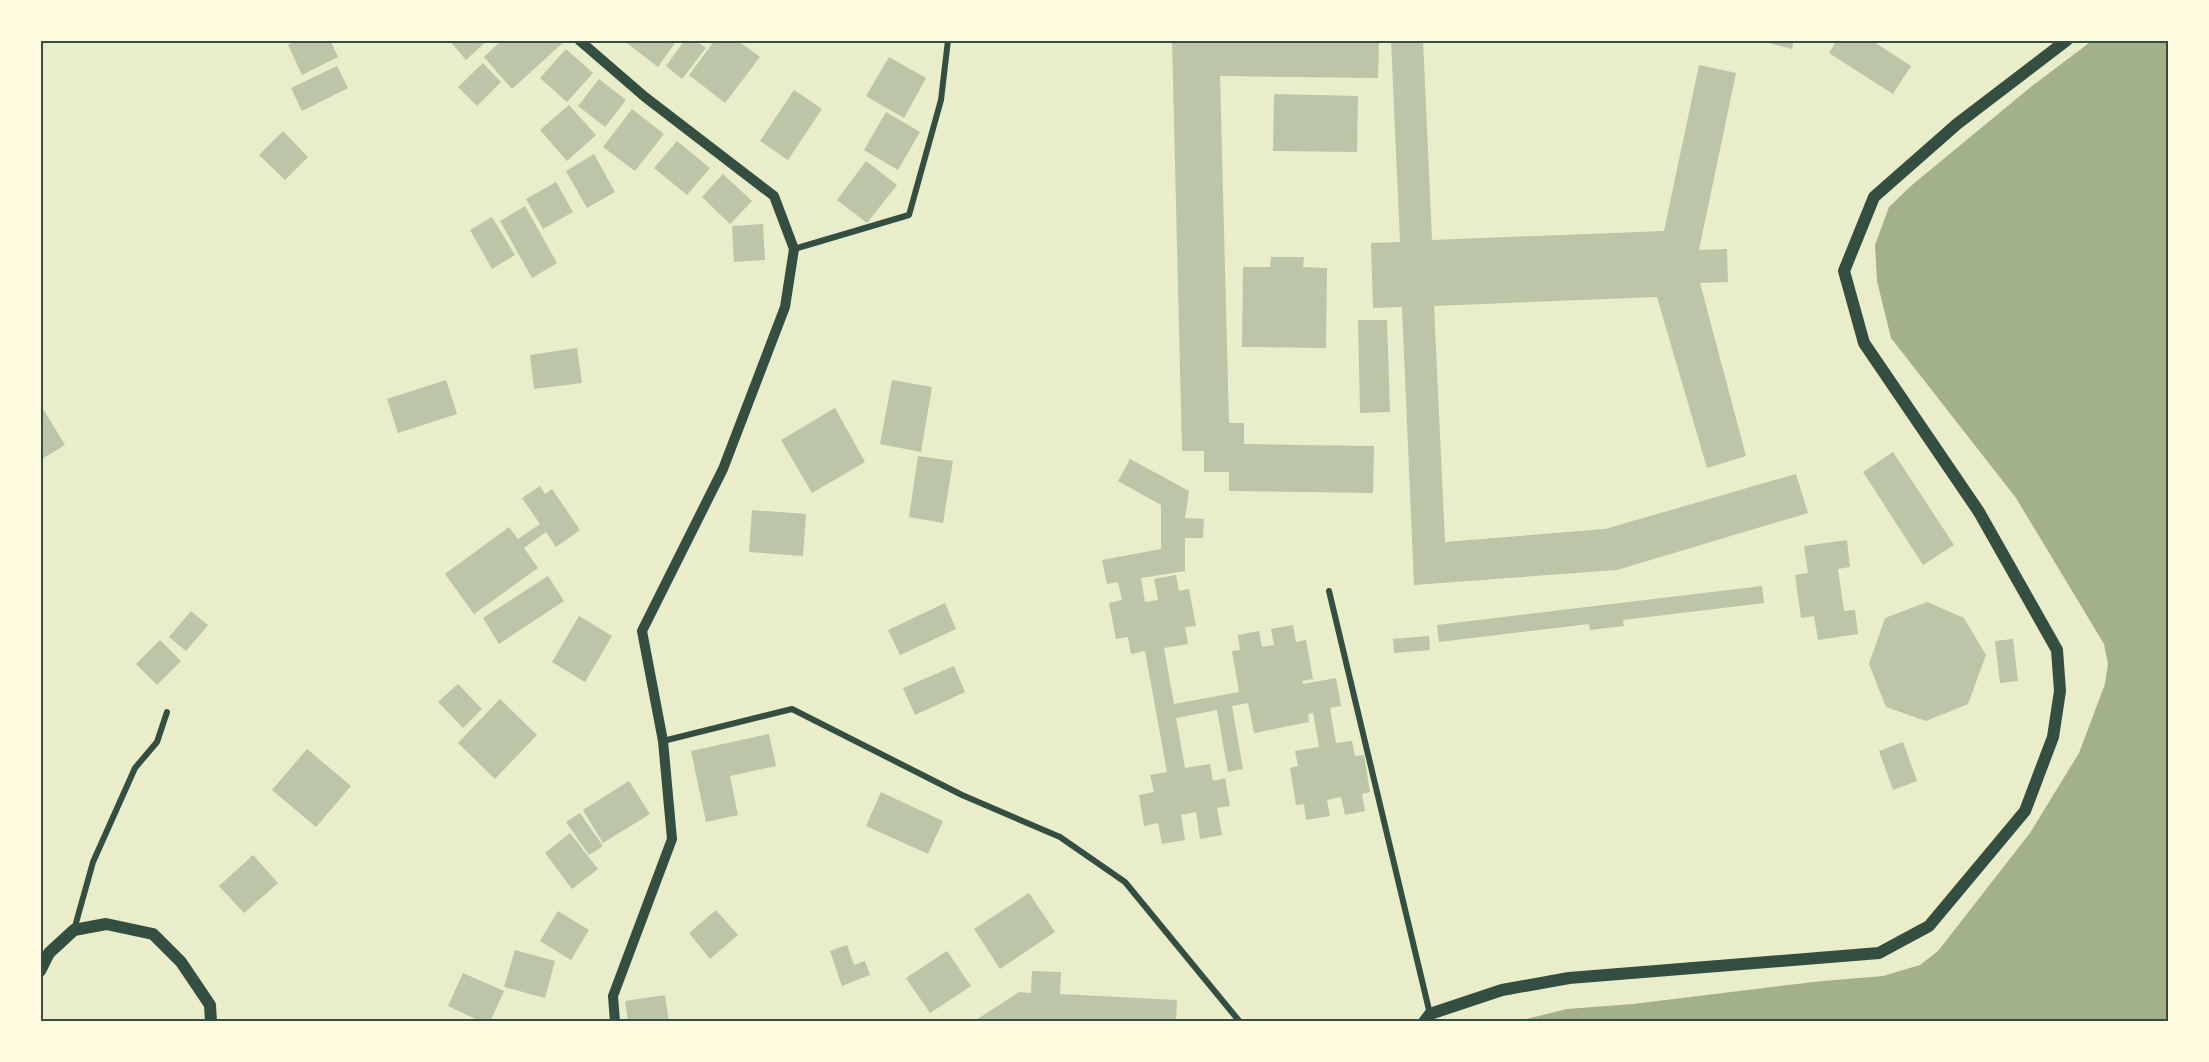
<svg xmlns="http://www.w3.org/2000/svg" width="2209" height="1062" font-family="'Roboto Condensed',sans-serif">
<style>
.water{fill:#a3b18a}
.building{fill:#bcc5a7}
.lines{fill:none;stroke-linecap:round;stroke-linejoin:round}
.minor{stroke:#344e41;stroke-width:6}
.tertiary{stroke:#344e41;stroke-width:10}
.secondary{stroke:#344e41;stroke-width:12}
.neatline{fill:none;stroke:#344e41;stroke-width:2}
</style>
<rect width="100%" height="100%" fill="#e9edc9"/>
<path class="water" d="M 2093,40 L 2168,41 L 2168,1021 L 1518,1021 L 1567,1009 L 1633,1004 L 1822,981 L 1883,976 L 1920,965 L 1938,951 L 2030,833 L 2079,753 L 2105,684 L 2108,664 L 2104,644 L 2016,498 L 1891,338 L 1877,281 L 1875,245 L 1889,207 L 1912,185 L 2032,86 Z"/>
<path class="building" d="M 297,40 L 330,40 L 338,57 L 302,75 L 288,45 Z
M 449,40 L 488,40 L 466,60 Z
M 502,40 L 566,40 L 512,89 L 484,57 Z
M 623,40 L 677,40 L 658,67 Z
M 685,40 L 695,40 L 706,48 L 682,79 L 666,66 Z
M 715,40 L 737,40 L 760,57 L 725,103 L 689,75 Z
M 1172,40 L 1379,40 L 1378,78 L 1220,76 L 1229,423 L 1244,423 L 1244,444 L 1374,446 L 1373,493 L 1229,491 L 1229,472 L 1204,472 L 1204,451 L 1182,451 Z
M 1391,40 L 1423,40 L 1432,240 L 1664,231 L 1699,65 L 1736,73 L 1699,250 L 1727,249 L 1728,282 L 1700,283 L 1746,456 L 1707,468 L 1657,297 L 1434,306 L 1445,542 L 1605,529 L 1796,474 L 1808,513 L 1617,570 L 1414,585 L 1402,307 L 1373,308 L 1371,243 L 1400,242 Z
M 1758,40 L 1794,40 L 1792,49 Z
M 1837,40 L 1871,40 L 1911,66 L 1893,94 L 1829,53 Z
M 566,49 L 593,73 L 567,102 L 540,78 Z
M 889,57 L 926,78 L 904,118 L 866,96 Z
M 483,63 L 501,82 L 477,106 L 458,87 Z
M 337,66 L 348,88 L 302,111 L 291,88 Z
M 599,79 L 626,100 L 605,127 L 578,106 Z
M 794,90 L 822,109 L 788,160 L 760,141 Z
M 1274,94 L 1358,96 L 1357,152 L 1273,151 Z
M 569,105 L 596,135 L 567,161 L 540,130 Z
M 632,109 L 664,134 L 635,171 L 603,147 Z
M 886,112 L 920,132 L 898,170 L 864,150 Z
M 283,131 L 308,157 L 285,180 L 259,155 Z
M 677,141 L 710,168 L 687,195 L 654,168 Z
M 594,154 L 615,192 L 587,208 L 566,171 Z
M 866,161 L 897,185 L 867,223 L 837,200 Z
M 723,174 L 752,201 L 730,224 L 702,197 Z
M 556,182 L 573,212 L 543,229 L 526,199 Z
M 525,206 L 557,263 L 532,278 L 500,221 Z
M 492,217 L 515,255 L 492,269 L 470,230 Z
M 763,224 L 765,260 L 734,262 L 732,226 Z
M 1271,257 L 1304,257 L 1303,267 L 1327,268 L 1326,348 L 1242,347 L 1243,267 L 1270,267 Z
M 1358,320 L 1387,320 L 1390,412 L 1360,413 Z
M 577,348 L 582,383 L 534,389 L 530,355 Z
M 446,380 L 457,414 L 398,433 L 387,399 Z
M 892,380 L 932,387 L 921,452 L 880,444 Z
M 40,404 L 65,445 L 42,459 L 40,456 Z
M 835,408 L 865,462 L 812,493 L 781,440 Z
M 1893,452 L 1954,545 L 1923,565 L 1863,472 Z
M 918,456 L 953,461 L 943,523 L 909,517 Z
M 1130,459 L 1189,491 L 1185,518 L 1204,519 L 1203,538 L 1185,538 L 1185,571 L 1141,578 L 1145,602 L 1158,600 L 1154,579 L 1176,575 L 1179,591 L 1189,589 L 1196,626 L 1185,627 L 1188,644 L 1164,648 L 1174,704 L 1239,692 L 1232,651 L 1240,650 L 1238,635 L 1259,631 L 1262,647 L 1274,645 L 1271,629 L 1293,625 L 1296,642 L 1306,640 L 1313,679 L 1302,681 L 1303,684 L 1336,678 L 1341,706 L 1330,708 L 1336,743 L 1352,741 L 1355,756 L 1364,755 L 1370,792 L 1362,794 L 1365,811 L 1345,815 L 1341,797 L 1327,800 L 1330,816 L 1306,820 L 1304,804 L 1296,805 L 1290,768 L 1298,766 L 1295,751 L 1319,747 L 1313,713 L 1308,714 L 1309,722 L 1254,733 L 1248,703 L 1232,706 L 1243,769 L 1228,772 L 1217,710 L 1176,718 L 1185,768 L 1210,764 L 1213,781 L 1225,778 L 1230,806 L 1217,808 L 1222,835 L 1200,839 L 1196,812 L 1181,815 L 1185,840 L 1162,844 L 1158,823 L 1144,826 L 1139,795 L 1154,792 L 1150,775 L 1167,772 L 1145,651 L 1131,654 L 1128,637 L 1116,639 L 1109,603 L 1122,600 L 1118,582 L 1107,584 L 1102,560 L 1161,549 L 1161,505 L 1118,481 Z
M 540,486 L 545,494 L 552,489 L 580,530 L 556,547 L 546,532 L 524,548 L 538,568 L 474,614 L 445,574 L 509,527 L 518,539 L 540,524 L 522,498 Z
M 752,510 L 806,514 L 803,556 L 749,552 Z
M 1847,540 L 1850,567 L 1838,569 L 1844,611 L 1855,610 L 1858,634 L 1818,640 L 1814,616 L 1801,618 L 1795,575 L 1808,573 L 1804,546 Z
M 548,576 L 564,601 L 499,644 L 483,618 Z
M 1762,586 L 1764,603 L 1623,620 L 1624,626 L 1590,630 L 1589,624 L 1439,642 L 1437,625 Z
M 1927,602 L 1964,618 L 1986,655 L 1968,704 L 1926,721 L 1886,707 L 1869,664 L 1885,618 Z
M 945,603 L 956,629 L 900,655 L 888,630 Z
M 191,611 L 208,625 L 186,651 L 169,637 Z
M 579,616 L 612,636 L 585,682 L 552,662 Z
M 1429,636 L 1430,650 L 1394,653 L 1393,639 Z
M 2013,639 L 2018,681 L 2000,683 L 1995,641 Z
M 160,640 L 181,661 L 157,685 L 136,664 Z
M 954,666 L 965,692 L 915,715 L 903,688 Z
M 458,684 L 482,709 L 463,728 L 438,702 Z
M 500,699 L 537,735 L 495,779 L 458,743 Z
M 769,734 L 776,766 L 730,776 L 738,815 L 706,822 L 691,751 Z
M 1903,742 L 1917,781 L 1893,790 L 1879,751 Z
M 307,749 L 351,786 L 316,827 L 272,790 Z
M 629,781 L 650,814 L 603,843 L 583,810 Z
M 881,792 L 943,821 L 928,854 L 866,826 Z
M 580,813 L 603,846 L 589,855 L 566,822 Z
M 570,833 L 598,869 L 572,889 L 545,853 Z
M 253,855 L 278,883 L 244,913 L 219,886 Z
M 1029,893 L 1055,932 L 1000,969 L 974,929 Z
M 716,910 L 738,935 L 710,959 L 689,933 Z
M 558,911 L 589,930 L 571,960 L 540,941 Z
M 847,945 L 854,965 L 865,961 L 870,975 L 842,986 L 830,951 Z
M 515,950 L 555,961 L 545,998 L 504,987 Z
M 947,951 L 971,986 L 930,1013 L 906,978 Z
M 1032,971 L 1061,972 L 1060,994 L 1177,1000 L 1176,1022 L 973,1022 L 1019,992 L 1031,993 Z
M 463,973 L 504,991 L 490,1022 L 482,1022 L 448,1006 Z
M 665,995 L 669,1022 L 628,1022 L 625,1001 Z"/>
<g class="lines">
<path class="minor" d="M 794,249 L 909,215 L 941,100 L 948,40
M 1329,591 L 1430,1014
M 663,741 L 792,709 L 962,795 L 1060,837 L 1125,882 L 1240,1022
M 74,930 L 93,862 L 135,768 L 157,742 L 167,712"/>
<path class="tertiary" d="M 579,40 L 645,97 L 774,196 L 794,249 L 785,307 L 723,469 L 642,631 L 663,741 L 672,839 L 613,996 L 615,1022"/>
<path class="secondary" d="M 40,971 L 49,953 L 74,930 L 106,924 L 153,934 L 181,962 L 210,1005 L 211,1022
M 1424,1022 L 1430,1014 L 1502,990 L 1569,978 L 1879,953 L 1929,926 L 2025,811 L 2053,737 L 2060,691 L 2057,650 L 1979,512 L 1864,343 L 1844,271 L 1874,197 L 1957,124 L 2067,40"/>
</g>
<rect width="2209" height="1062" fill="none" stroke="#fefae0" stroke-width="84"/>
<rect x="42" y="42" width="2125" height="978" class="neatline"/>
</svg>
